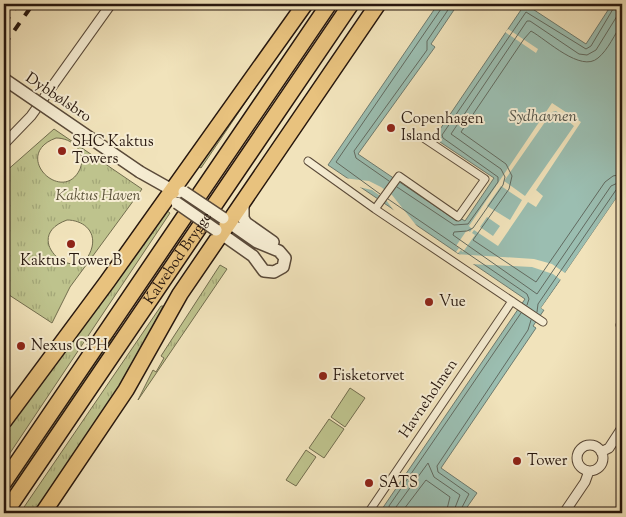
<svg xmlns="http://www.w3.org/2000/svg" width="626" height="517" font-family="'Sorts Mill Goudy',serif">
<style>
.grass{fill:url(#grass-tufts);stroke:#726d4e;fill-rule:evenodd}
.pitch{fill:#bec38d;stroke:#726d4e}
.water{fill:#9bbeb1;stroke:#6d7b70}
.pier{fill:#f1e3bb;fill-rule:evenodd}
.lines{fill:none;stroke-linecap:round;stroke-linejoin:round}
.shore{stroke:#616a60;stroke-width:1}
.pedestrian-casing{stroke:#5a4a39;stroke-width:9}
.minor-casing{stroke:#5a4a39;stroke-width:11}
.tertiary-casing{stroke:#5a4a39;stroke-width:14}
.primary-casing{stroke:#27170e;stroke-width:18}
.pedestrian{stroke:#f6edd3;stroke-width:7}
.minor{stroke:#f6edd3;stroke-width:9}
.tertiary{stroke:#f6edd3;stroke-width:11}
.primary{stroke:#e8c27e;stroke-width:15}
.rail{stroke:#27170e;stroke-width:4;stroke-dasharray:9 9;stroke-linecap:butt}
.tertiary-bridge-casing{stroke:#5a4a39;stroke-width:14;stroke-linecap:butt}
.tertiary-bridge{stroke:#f6edd3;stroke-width:11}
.poi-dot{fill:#8f2418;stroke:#f6edd3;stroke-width:2}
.labels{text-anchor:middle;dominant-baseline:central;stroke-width:4;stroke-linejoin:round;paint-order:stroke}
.street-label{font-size:15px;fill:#27170e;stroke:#f6edd3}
.poi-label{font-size:15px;fill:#27170e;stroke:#f6edd3;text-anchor:start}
.park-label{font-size:15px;font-style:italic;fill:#5c533a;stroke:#f6edd3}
.water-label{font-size:16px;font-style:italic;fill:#505147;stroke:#f6edd3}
</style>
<defs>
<pattern id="grass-tufts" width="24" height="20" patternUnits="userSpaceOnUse" patternTransform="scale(1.25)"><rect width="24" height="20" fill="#bec38d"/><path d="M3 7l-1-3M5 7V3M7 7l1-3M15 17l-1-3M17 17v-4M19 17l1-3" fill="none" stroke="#a3a778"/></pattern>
</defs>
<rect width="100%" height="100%" fill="#f1e3bb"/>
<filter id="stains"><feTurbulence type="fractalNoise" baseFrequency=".004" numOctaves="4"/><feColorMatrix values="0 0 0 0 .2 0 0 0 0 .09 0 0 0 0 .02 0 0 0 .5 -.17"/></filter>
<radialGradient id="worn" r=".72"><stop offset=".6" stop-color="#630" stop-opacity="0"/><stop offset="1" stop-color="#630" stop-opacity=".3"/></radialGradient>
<path class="grass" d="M 268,69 L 201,168 L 196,165 Z
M 54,129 L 142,189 L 70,287 L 52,323 L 6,293 L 4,295 L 4,173 ZM 56,138 C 72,138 87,151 80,169 C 63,206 10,155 56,138 ZM 67,220 C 82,220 96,230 92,247 C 81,291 17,238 67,220 Z
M 166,210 L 170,213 L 4,462 L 4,431 L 38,389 L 127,267 Z
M 220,265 L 227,269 L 138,400 L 153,370 L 156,372 L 164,358 L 161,356 Z
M 161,306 L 163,306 C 128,380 81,446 37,513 L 20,513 Z
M 113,336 L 116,337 L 4,502 L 4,495 Z"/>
<path class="pitch" d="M 350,388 L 365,398 L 345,427 L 331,417 Z
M 329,419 L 344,429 L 324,458 L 309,448 Z
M 306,450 L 316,457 L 296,486 L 286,480 Z"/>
<path class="water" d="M 438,4 L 458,4 L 431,44 L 435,47 L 358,154 L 457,221 L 460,218 L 465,221 L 494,178 L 434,138 L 525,4 L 586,44 L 612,4 L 622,4 L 622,190 L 541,308 L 544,310 L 533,326 L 536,328 L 441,468 L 477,493 L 463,513 L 388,513 L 382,509 L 525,299 L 328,165 Z"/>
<path class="pier" d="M 508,29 L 538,49 L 536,53 L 505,32 Z
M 552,103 L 581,122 L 536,190 L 543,196 L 536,207 L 528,202 L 498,246 L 474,230 L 472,233 L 475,235 L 463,252 L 461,250 L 458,253 L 456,252 L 459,248 L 456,246 L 467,230 L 470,232 L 472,229 L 469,226 ZM 556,111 L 574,126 L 525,196 L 504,181 L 552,112 ZM 501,186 L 522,200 L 510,220 L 487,206 ZM 487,217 L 500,226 L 493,236 L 480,227 Z
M 343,178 L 369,181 L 381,187 L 392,195 L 420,230 L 398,216 L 386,200 L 372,190 L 354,186 Z
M 622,190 L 622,194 L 545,307 L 546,311 L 541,308 L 561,280 L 553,274 L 532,267 L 470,264 L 455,254 L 534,259 L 552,264 L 565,273 Z"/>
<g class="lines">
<path class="shore" d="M 622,8 L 596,50 L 587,55 L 579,54 L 530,21 L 527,21 L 451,134 L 501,169 L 505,177 L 503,185 L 473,228 L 467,231 L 454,232 L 453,235 L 537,294 L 611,186 L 622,181
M 622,23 C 615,34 608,50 598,58 C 581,73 547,40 531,31 L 524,39 L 461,132 L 506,164 L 512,176 L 509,189 L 473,240 L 536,282 L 605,182 L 613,176 L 622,174
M 389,181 L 356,158 L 354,151 L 427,50 L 427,41 L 452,4
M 397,187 L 454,225 L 468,224 L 498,182 L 498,177 L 443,138 L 442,135 L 526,12 L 586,49 L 591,46 L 616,4
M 380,194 L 336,162 L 441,9 L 442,4
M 388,199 L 527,294 L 529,299 L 527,305
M 537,312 L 538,304 L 616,190 L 622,188
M 390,513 L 389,506 L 521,313
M 396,513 L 396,507 L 428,463 L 434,477 L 460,495 L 453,513
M 404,513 L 404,509 L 426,480 L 450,497 L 446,513
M 459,513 L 469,494 L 438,472 L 437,466 L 528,330 L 531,320"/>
<g class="pedestrian-casing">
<path id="pedestrian" d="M 308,161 L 375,209 L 543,322
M 375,209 L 399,176 L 458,217 L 485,179 L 425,139
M 620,325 L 622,327
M 368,513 L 512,301"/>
</g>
<g class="minor-casing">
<path id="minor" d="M 4,144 L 31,116 L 111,4
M577 458a13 13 0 1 1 26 0a13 13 0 1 1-26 0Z
M 601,452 L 609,448 L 622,428
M 564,513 L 585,482 L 589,471"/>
</g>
<g class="tertiary-casing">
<path id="tertiary" d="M 140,172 L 172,190 L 180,192
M 243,203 L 243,218 L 246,223 L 273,242
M 216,230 L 253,256 L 264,271 L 274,272 L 283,267 L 285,258 L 279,251 L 257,242 L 224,219"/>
</g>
<g class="primary-casing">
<g id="primary">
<path d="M 4,421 L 107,282 L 305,4"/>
<path d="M 4,482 L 329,4"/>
<path id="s1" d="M 5,513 L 351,4"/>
<path d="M 43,513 L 126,390 L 180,294 L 378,4"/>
</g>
</g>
<use href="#pedestrian" class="pedestrian"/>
<use href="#minor" class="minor"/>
<use href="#tertiary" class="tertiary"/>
<use href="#primary" class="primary"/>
<path class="rail" d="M 4,24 L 18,4
M 4,45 L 33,4"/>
<g class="tertiary-bridge-casing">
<path id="tertiary-bridge" d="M 4,79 L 140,172
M 184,192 L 223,218
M 177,203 L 216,230"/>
</g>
<use href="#tertiary-bridge" class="tertiary-bridge"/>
</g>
<g class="poi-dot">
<circle cx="391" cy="128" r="5"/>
<circle cx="62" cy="151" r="5"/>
<circle cx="71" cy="244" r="5"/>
<circle cx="429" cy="302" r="5"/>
<circle cx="21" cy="346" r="5"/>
<circle cx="323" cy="376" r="5"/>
<circle cx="517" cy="461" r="5"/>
<circle cx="369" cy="483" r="5"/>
</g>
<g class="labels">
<g class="street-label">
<text transform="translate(58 98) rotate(34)">Dybbølsbro</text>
<text stroke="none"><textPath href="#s1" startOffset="308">Kalvebod Brygge</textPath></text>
<text transform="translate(429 399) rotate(-56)">Havneholmen</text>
</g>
<g class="poi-label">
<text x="401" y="119">Copenhagen<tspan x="401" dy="17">Island</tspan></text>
<text x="72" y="142">SHC Kaktus<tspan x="72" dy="17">Towers</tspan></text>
<text x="71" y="261" text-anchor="middle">Kaktus Tower B</text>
<text x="439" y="302">Vue</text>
<text x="31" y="346">Nexus CPH</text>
<text x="333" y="376">Fisketorvet</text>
<text x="527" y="461">Tower</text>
<text x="379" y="483">SATS</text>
</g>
<g class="park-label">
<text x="98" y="196">Kaktus Haven</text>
</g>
<g class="water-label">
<text x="543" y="117">Sydhavnen</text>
</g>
</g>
<rect width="626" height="517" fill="none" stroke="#f1e3bb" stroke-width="20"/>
<rect x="5" y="5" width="616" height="507" fill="none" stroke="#27170e" stroke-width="2.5"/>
<rect x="10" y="10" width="606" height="497" fill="none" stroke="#27170e"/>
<rect width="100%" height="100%" filter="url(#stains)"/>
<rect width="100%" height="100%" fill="url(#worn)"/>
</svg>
